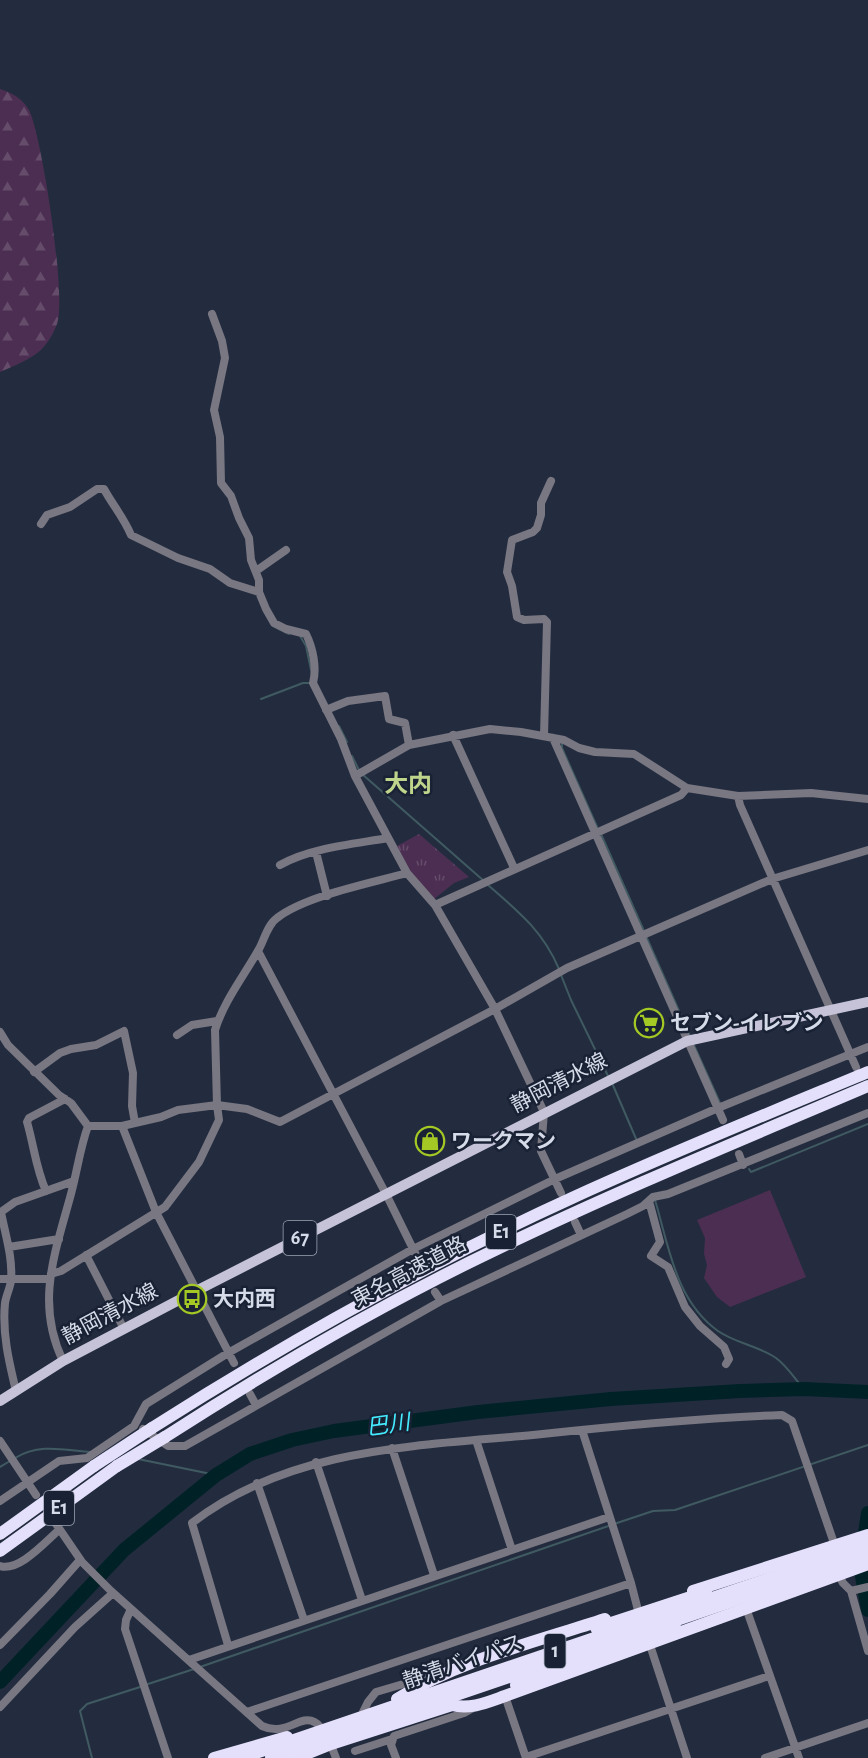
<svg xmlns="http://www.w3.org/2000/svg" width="868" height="1758" font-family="'Alegreya Sans','Noto Sans JP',sans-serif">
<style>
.grass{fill:url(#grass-tufts)}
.forest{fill:url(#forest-firs)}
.pitch{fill:#4c2e52}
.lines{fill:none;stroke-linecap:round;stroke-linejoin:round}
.stream{stroke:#405a61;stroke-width:2}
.river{stroke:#002227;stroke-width:14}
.minor{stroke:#797782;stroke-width:8}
.major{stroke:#c6c3d9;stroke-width:10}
.highway{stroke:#e4e0fb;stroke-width:12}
.highway-bridge{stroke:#e4e0fb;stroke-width:12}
.labels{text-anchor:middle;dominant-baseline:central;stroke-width:5;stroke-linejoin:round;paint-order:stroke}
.shield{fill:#192234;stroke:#9da4b2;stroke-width:1.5}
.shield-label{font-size:20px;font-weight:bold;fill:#d5dbe8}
.poi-label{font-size:21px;font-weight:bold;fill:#d5dbe8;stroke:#192234;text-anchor:start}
.street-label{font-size:21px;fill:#d5dbe8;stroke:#192234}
.water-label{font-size:22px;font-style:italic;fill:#44eafe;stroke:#192234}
.quarter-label{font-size:24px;font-weight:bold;fill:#bfd58b;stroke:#192234}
</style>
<defs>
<pattern id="grass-tufts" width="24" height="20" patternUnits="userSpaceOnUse" patternTransform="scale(1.5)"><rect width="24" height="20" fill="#4c2e52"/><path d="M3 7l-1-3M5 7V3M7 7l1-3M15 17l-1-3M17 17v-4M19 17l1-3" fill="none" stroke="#654c6b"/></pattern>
<pattern id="forest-firs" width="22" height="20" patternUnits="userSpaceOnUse" patternTransform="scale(1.5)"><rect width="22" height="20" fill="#4c2e52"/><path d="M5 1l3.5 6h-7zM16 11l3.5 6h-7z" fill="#654c6b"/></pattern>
</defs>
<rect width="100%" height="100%" fill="#232c3f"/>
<path class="grass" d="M 419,834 L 469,877 L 454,883 L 434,899 L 410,871 L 397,846 Z"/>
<path class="forest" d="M 0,89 C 12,93 22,98 29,110 C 42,136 67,298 57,324 C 45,355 29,359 0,372 Z"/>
<path class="pitch" d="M 770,1190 L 806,1277 L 730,1307 L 717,1297 L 704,1278 L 707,1265 L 704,1254 L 705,1238 L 697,1220 Z"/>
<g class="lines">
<path class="stream" d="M 273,626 L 289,634
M 300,636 L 306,646 L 311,670
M 261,699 L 303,683 L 310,683
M 339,726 L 347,742
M 562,744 L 562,748 L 598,829
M 352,756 L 359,770
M 362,774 L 484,881
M 601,834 L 644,931
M 488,885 C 518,911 543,931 559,969
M 646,936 L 691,1038
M 561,975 L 571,1000 L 609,1078
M 693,1043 L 720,1103
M 612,1083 L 637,1141
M 749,1169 L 751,1172 L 868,1124
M 655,1200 C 669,1246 675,1300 718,1331 C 735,1343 759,1346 776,1358 C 787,1366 795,1379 804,1389
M 15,1458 C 40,1443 63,1450 91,1452
M 138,1459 L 216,1475
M 0,1467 L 10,1461
M 200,1667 L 620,1522 L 653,1511 L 675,1510 L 868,1445
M 145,1685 L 194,1669
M 92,1758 L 80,1711 L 87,1704 L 140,1687"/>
<path class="river" d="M 868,1513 L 860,1565 L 868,1610
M 0,1682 L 124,1550 L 216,1475 L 250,1454 L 292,1440 L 334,1431 L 478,1412 L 611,1399 L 740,1391 L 804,1389 L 868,1392"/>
<path class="minor" d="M 212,314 L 222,341 L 225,358 L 214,410 L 220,437 L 221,483 L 231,496 L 239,518 L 249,538 L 251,560 L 259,580 L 259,592 L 266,609 L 274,623 L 286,629 L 306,634 C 313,648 317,668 313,683 L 341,739 L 355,776 L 407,873 L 435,905 L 495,1009 L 544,1112 L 541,1151 L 561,1193
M 41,524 L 47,515 L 70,507 L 97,489 L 104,489 C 112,504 124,518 131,535 L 178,558 L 210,569 L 230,583 L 259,592
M 256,571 L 286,550
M 326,710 L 348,701 L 385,696 L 389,719 L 405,723 L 409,745
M 453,735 L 514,868
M 544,736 L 547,622 L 544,619 L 524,620 L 517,617 L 512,586 L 507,572 L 512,540 L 533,532 L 537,528 L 541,515 L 541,503 L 551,481
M 553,738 L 723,1120
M 355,776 L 409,745 L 490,729 L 521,732 L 564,740 L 579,748 L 595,752 L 634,754 L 687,788 L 738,796 L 740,805 L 856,1067
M 738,796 L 811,793 L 868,799
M 316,852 L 327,896
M 280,865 C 309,848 354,844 388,838
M 435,905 L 681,795 L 687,788
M 258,951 L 386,1194 L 420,1263
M 0,1032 L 8,1045 L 59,1095 L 71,1103 L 88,1126
M 177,1035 L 192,1025 L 217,1021
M 34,1072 L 60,1053 L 71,1049 L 96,1045 L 124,1031 L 133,1073 L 132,1106 L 135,1123
M 88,1126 L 122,1126 L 161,1117 L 178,1110 L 217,1105 L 247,1109 L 280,1122 L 495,1009 L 567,968 L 772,879 L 868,850
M 122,1126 L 156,1212 L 234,1363
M 739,1154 L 743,1165
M 46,1191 C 36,1169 34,1146 27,1122 L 29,1118 L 65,1099
M 649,1201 L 660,1242 L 651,1256 L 668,1267 L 685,1307 L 700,1326 L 724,1347 L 729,1359 L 726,1364
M 575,1222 L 581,1235
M 9,1247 L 59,1239
M 86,1255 L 124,1329
M 51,1274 L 61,1271 L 165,1207 L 199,1162 L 219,1120 L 217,1105 L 215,1030 C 224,1001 244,976 259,949 C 264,940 268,924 277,918 C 305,896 371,883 407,873
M 0,1279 L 50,1279
M 435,1292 L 441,1301
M 63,1361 C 35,1303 55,1253 71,1194 C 77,1172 80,1148 88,1126
M 16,1391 C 9,1362 2,1333 5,1303 C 6,1296 10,1288 11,1281 C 13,1257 5,1234 1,1212 L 15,1202 L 74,1181
M 250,1394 L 256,1405
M 143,1429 L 168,1446 L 185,1446 L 441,1301 L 627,1214 L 643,1206 L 653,1197 L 668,1194 L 868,1113
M 582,1430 L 631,1583 L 640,1618
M 476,1440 L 512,1550
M 0,1441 L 36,1495
M 392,1448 L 434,1575
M 316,1462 L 362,1600
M 257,1483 L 304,1620
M 0,1501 L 59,1461 L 87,1458 L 134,1426 L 146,1404 L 228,1353 L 413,1249 L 555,1179 L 718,1108 L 868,1047
M 54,1521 L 82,1562 L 111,1591 L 262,1726 C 297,1742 310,1686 336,1758
M 0,1566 C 19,1572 45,1542 59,1530
M 837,1572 L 843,1583 L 851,1591 L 868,1651
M 851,1591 L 868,1587
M 746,1608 L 799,1758
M 131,1609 L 126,1620 L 125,1629 L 168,1758
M 648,1639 L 687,1758
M 0,1645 L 50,1594 L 80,1560
M 228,1645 L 192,1523 C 289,1448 416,1446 533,1435 C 616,1426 698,1418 782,1415 L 792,1421 L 835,1546
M 189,1660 L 609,1517
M 505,1696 L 526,1758
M 0,1707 L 75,1627 L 113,1593
M 247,1712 L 631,1583
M 363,1712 L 368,1702 L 376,1692 L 434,1675
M 355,1751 L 392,1739
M 526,1757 L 769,1676
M 396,1758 L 391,1745 L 394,1736 L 464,1713 L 473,1708
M 765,1758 L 868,1723"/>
<path class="major" d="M 0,1401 L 63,1361 L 196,1291 L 687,1041 L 868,1002"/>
<path class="highway" d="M 152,1428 C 287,1342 427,1264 572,1198 C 670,1153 769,1113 868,1072
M 165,1437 C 272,1368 382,1304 497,1249 C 619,1190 744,1139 868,1086
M 0,1534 L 94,1466
M 0,1551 L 117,1466
M 693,1591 L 868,1535
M 397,1699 C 459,1660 536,1642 605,1619
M 214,1758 L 287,1737
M 296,1758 L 331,1744 L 452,1705 C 470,1710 488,1702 505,1696 L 868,1564"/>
<path class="highway-bridge" d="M 94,1466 L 152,1428
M 117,1466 L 165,1437
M 596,1628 L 706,1592
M 516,1685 L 676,1629
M 241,1758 L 868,1545
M 271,1758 L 868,1555"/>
</g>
<defs>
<g id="supermarket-ring" transform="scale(1.5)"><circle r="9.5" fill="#192234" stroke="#a4c824" stroke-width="1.5"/><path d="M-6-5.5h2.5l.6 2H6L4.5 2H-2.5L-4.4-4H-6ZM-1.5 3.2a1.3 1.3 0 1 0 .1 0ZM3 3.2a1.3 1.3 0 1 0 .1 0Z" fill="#a4c824"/></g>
<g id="shop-ring" transform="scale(1.5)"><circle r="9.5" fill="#192234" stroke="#a4c824" stroke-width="1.5"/><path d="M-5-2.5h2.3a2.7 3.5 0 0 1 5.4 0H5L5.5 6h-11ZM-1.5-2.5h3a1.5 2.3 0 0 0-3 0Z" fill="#a4c824"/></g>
<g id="bus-ring" transform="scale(1.5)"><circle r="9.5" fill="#192234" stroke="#a4c824" stroke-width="1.5"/><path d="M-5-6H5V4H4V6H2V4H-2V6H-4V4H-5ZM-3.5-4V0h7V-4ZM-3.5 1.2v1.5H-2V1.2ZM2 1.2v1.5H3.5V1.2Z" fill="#a4c824"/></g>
</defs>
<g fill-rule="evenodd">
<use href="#supermarket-ring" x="649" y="1023"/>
<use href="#shop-ring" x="430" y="1141"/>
<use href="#bus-ring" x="192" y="1299"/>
</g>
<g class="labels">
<g class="shield">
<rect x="486" y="1215" width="30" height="34" rx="4.5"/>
<rect x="283.5" y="1221" width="33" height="34" rx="4.5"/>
<rect x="44" y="1491" width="30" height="34" rx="4.5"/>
<rect x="544.5" y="1634" width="21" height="34" rx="4.5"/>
</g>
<g class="shield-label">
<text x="501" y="1232">E1</text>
<text x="300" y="1238">67</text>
<text x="59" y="1508">E1</text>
<text x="555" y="1651">1</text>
</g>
<g class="poi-label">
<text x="670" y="1023">セブン-イレブン</text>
<text x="451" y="1141">ワークマン</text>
<text x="213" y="1299">大内西</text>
</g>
<g class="street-label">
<text transform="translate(559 1083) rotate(-27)">静岡清水線</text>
<text transform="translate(409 1272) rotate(-28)">東名高速道路</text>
<text transform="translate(110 1314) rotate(-28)">静岡清水線</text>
<text transform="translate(463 1662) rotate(-19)">静清バイパス</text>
</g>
<g class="water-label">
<text transform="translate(388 1425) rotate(-8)">巴川</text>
</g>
<g class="quarter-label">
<text x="408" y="785">大内</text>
</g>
</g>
</svg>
